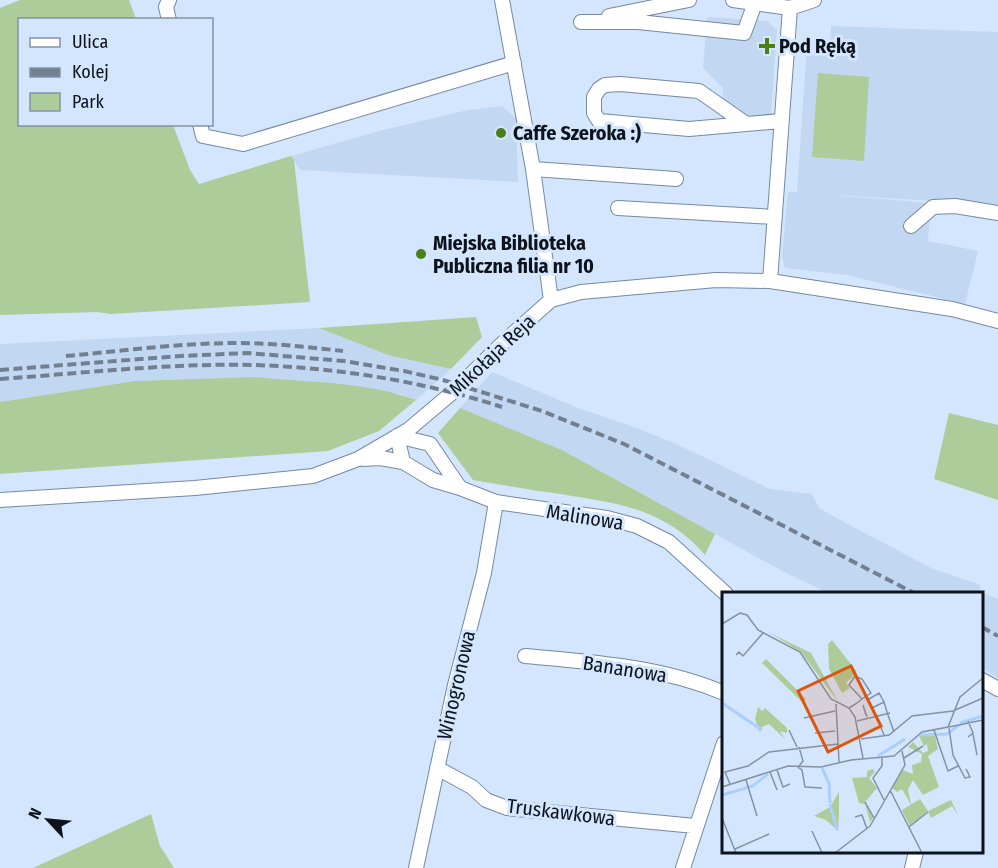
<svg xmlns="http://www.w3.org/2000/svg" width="998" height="868" font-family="'Fira Sans Condensed',sans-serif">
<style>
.built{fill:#c1d7f2}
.green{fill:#accc99}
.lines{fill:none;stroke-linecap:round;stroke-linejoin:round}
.minor-casing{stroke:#7489a3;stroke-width:16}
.minor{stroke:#fff;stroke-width:14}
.rail{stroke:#727f90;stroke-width:4;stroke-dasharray:9 4.5;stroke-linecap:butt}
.poi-dot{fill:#498019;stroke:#d4e6fd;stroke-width:2}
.labels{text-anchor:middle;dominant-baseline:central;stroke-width:6;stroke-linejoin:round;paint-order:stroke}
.poi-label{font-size:20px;font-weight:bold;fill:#0c131d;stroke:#d4e6fd;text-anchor:start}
.street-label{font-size:20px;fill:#0c131d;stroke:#d4e6fd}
.inset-river{fill:none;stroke:#abcffd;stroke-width:3}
.inset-road{fill:none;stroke:#8492a3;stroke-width:1.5}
.view{fill:#dd560d;fill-opacity:0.15;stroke:#dd560d;stroke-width:3}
.inset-edge{fill:none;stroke:#0c131d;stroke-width:3}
</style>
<rect width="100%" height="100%" fill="#d4e6fd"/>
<path class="built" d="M 707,17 L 767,21 L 777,30 L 770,129 L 720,126 L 723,88 L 703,68 Z
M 831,26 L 998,32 L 998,205 L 819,194 L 931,203 L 928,241 L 978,251 L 965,304 L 847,275 L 785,268 L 782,257 L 786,212 L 788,192 L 797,192 L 807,45 L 827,45 L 831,36 Z
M 502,106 L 516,118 L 518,182 L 300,170 L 291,156 L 383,130 L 468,110 Z
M 319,328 L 388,355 L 451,369 L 416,400 L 402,394 L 253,377 L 135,381 L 0,402 L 0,344 Z
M 492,372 L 581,409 L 634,427 L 672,442 L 770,489 L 812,494 L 819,508 L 829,514 L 931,568 L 981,585 L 979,591 L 998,599 L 998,678 L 982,668 L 982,594 L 828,593 L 786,573 L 562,450 L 460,408 Z"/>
<path class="green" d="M 20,0 L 129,0 L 136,19 L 20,20 L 20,124 L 173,125 L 190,170 L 199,184 L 291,156 L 294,160 L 310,302 L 111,314 L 97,312 L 0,315 L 0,8 Z
M 818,73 L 869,77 L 864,161 L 812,157 Z
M 476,317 L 482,337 L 451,369 L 388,355 L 319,328 Z
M 253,377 C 304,382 368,382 416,400 L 379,431 L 328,451 L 0,474 L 0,402 L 135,381 Z
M 460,408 L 562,450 L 715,534 L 705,555 C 665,508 616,503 560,494 C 531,490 502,485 473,480 L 438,433 Z
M 949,413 L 998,425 L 998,500 L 934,479 Z
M 151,814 L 160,846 L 174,868 L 33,868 Z"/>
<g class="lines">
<g class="minor-casing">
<path id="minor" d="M 502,0 L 533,169 L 551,300
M 733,0 L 790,8
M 609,16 L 689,0
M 169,20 L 166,7 L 169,0
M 581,22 L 638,22 L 744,33 L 755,3
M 745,123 L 699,91 L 620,84 L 605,85 L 599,89 L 594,97 L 594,113 L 599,121 L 689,129 L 781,121
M 200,124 L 203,136 L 243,144 L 514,63
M 533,169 L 676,179
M 618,208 L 775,217
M 911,226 L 933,207 L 955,206 L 998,213
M 770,281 L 790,8 L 814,0
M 363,459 L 380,458 L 403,462
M 460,488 L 430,444 L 397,436 L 403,462 L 433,480 L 460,488 L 496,502 L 607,518 L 637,526 L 669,542 L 726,594
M 0,500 L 195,488 L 313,476 L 358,459 L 408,430 L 453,392 L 506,340 L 551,300 L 581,292 L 716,280 L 770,281 L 952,309 L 998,321
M 525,656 C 592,662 660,666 724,693
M 982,680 L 998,689
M 437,768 L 472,787 L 486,800 L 507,808 L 695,826
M 416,868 L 455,685 L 484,573 L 496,502
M 683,868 L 724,743
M 912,868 L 916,852"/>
</g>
<use href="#minor" class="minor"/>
<path class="rail" d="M 66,356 C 122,351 180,343 237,343 C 272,343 307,347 343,351
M 0,370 L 180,356 L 248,353 L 344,361 L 404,371 L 443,380 L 542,411 L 624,444 L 916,594
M 0,379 C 85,373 170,363 255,365 C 339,368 422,381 502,407
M 982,627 L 998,636"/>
</g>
<g class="poi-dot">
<path d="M764 37h6v6h6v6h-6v6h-6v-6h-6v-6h6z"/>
<circle cx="501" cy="133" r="6"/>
<circle cx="421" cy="254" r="6"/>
</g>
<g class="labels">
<g class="poi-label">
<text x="779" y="46">Pod Ręką</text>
<text x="513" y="133">Caffe Szeroka :)</text>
<text x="433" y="243">Miejska Biblioteka<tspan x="433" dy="23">Publiczna filia nr 10</tspan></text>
</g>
<g class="street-label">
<text transform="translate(492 355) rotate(-43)">Mikołaja Reja</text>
<text transform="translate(585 517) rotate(9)">Malinowa</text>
<text transform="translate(625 669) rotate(9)">Bananowa</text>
<text transform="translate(456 685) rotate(-77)">Winogronowa</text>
<text transform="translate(561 812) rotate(7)">Truskawkowa</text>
</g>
</g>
<g transform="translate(722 592)">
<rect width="261" height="261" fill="#d4e6fd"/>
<path d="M 48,41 L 89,61 L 117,111 L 79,60 ZM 110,48 L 135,80 L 124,91 L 128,96 L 120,101 L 107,77 L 106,52 ZM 44,67 L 84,107 L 81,111 L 40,71 ZM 36,115 L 40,119 L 43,116 L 65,136 L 65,141 L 58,139 L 63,147 L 47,132 L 40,135 L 38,141 L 33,127 ZM 200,142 L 213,144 L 216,157 L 206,164 L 217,195 L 201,203 L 191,188 L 186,197 L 189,213 L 180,197 L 175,200 L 170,196 L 180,178 L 191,182 L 190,173 L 199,170 L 200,162 L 186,155 L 191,150 L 201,161 L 206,159 L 205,152 L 202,154 L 197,144 ZM 151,177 L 153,180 L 147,186 L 155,196 L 143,210 L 151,226 L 148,230 L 143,212 L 137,211 L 130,186 L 145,185 L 145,179 ZM 117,200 L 117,221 L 116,239 L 104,228 L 92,224 L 108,215 ZM 198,207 L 206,219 L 229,208 L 236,223 L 230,214 L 209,226 L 206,219 L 188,234 L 180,218 Z" fill="#accc99"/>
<path class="inset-river" d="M 0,111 L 40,138M 238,131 L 261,124M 198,143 L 225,142 L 237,133M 156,164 L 183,147M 100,176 L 107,191 L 108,211M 0,203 L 31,194 L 46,182M 108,212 L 115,238"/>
<path class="inset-road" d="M 0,32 L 18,21 L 25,23 L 36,38 L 78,60 L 109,107 L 127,116 L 133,125 L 141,166M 14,63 L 17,60 L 21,64 L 41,41M 147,107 L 157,101 L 162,110M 114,112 L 117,170M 127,116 L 135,111 L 140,107 L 149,101 L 140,87 L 133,84 L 127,93 L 140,107M 165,120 L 172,140M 152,122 L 150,116 L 162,110 L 165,120M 144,123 L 141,113 L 145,125M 82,126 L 113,119M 155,126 L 162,143M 135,129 L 168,121M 227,135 L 261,128M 227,136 L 231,163 L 243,186 L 248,185 L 244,177M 67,138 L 75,155M 212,138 L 226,179 L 236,174M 93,141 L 113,139M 251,142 L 255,163M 246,145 L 251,141 L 246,129M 139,147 L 167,143 L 190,124 L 231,119 L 261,106M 160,166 L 160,174 L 151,186 L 162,208M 182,166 L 201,154M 74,174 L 80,178 L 83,195 L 100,196M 77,174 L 81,169 L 77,155M 55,178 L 61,195 L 68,192M 48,180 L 55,198M 24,188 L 35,224M 8,192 L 3,180 L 26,174 L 47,160 L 116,152M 0,195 L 66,174 L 99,175 L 129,168 L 172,164 L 200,140 L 226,135 L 238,105 L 261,86M 168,198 L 200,261M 143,210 L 152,226M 133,225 L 140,223 L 145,237M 0,226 L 14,261M 187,235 L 206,220M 90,239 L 100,261M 13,257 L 47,242M 113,261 L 148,234 L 183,173 L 180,159"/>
<path class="view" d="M 129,74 L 159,134 L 106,160 L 76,99 Z"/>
<rect width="261" height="261" class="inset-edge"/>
</g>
<rect x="18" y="18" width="195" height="108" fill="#d4e6fd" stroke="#8492a3" stroke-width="1.5"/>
<rect x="30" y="38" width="30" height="9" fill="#ffffff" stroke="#8492a3" stroke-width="1.5"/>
<text x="72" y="48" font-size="18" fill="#0c131d">Ulica</text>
<rect x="30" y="68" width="30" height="9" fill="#727f90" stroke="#8492a3" stroke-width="1.5"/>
<text x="72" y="78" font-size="18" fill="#0c131d">Kolej</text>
<rect x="30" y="93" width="30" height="18" fill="#accc99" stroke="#8492a3" stroke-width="1.5"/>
<text x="72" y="108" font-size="18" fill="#0c131d">Park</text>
<g transform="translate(48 820) rotate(296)" stroke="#d4e6fd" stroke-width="4.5" paint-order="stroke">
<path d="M0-4.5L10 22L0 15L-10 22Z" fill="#0c131d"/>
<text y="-9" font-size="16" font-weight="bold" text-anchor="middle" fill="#0c131d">N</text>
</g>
</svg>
